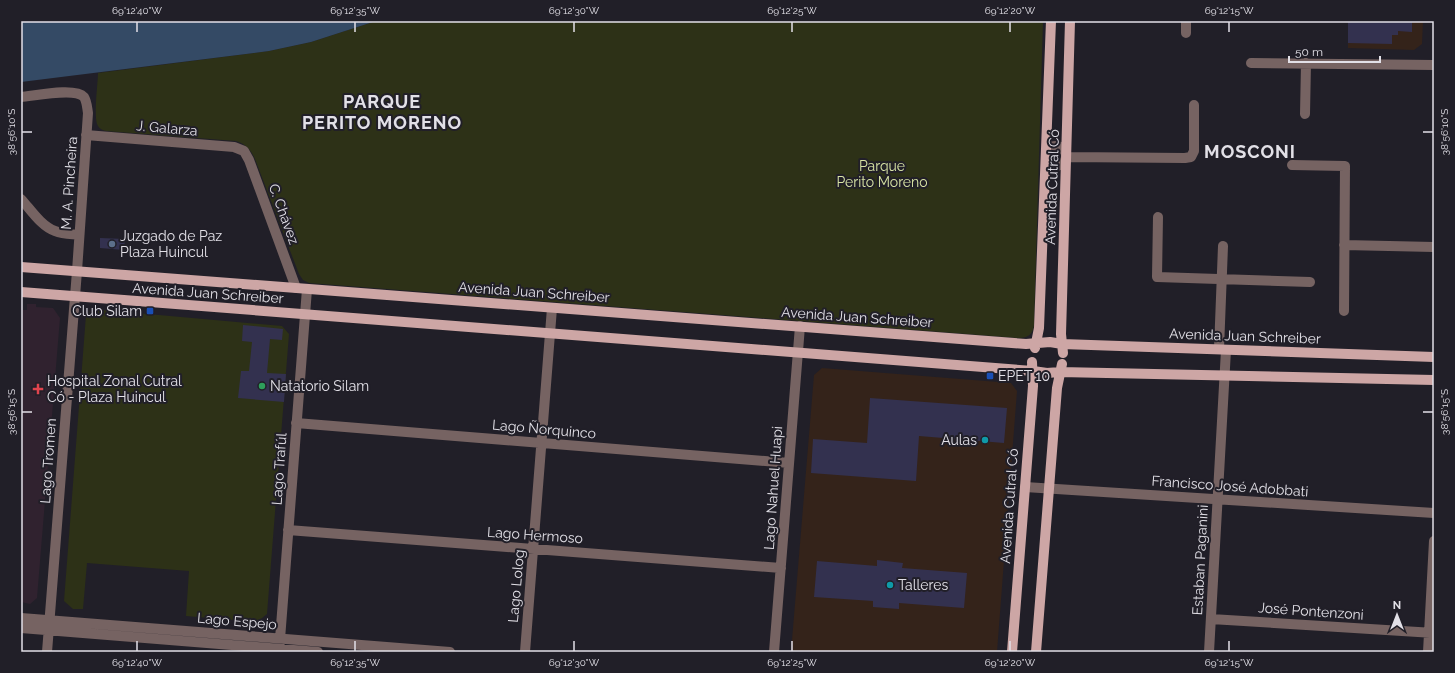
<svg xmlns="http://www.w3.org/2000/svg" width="1455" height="673" font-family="Raleway,sans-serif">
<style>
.education{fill:#34231a}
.medical{fill:#30222f}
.green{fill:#2d3117}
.water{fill:#344a65}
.building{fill:#33314f}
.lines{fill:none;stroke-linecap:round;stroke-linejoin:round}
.minor{stroke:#766362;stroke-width:10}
.major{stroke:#cda6a5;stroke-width:10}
.ticks{fill:none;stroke:#e2e0e7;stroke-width:1.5}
.service-dot{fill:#5c6f8a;stroke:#211f28;stroke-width:1.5}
.transit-dot{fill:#1a4fb4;stroke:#211f28;stroke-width:1.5}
.leisure-dot{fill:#2e9e5b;stroke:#211f28;stroke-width:1.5}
.health-dot{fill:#e0444e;stroke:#211f28;stroke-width:1.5}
.culture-dot{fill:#0f9aa8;stroke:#211f28;stroke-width:1.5}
.labels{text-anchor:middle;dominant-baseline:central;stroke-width:4;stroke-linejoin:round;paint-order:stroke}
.street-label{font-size:14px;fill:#e2e0e7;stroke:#211f28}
.park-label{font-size:14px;fill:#d8e4a4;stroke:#211f28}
.poi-label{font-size:14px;fill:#e2e0e7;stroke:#211f28;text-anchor:start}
.district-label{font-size:18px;font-weight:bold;letter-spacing:1px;fill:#e2e0e7;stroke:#211f28}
.neatline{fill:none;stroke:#e2e0e7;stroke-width:1.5}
.ticks-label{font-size:10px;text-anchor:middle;fill:#e2e0e7}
</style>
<rect width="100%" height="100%" fill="#211f28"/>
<path class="education" d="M 1348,21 L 1423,21 L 1422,44 L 1414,50 L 1348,48 Z
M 822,368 L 1011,383 L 1017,391 L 997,652 L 791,652 L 814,375 Z"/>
<path class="medical" d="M 27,304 L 36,304 L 36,307 L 53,308 L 60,318 L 37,598 L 30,604 L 21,602 L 21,310 L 27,310 Z"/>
<path class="green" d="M 376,21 L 1043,21 L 1034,325 C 1033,334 1028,338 1019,338 L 309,283 L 303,280 L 299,274 L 255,159 C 251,150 246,144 236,141 L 106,131 C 102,130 100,129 98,126 C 93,119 98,83 98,73 L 269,51 L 311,42 Z
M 92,309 L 282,326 L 289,334 L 267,614 L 257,622 L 186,616 L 189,571 L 87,563 L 83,609 L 73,609 L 64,601 L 86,315 Z"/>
<path class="water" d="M 21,21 L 376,21 L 311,42 L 269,51 L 21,82 Z"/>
<path class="building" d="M 1348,21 L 1412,21 L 1412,32 L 1398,31 L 1398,35 L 1392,35 L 1392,44 L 1348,43 Z
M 100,238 L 125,239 L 124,250 L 100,248 Z
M 243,325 L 283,329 L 282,340 L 270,339 L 267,373 L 286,374 L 284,402 L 238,398 L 241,371 L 249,371 L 252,342 L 242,341 Z
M 870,398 L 1007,408 L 1004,443 L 919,436 L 916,481 L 811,473 L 813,439 L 867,443 Z
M 877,560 L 903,563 L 902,568 L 967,573 L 964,608 L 899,603 L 899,609 L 873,607 L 873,601 L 814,597 L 817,561 L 877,566 Z"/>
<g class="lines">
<path class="minor" d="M 1186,33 L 1186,21
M 1251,63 L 1434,65
M 21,97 C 34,96 75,87 84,97 C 87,102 87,107 88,113 L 77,271 L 47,652
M 1305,114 L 1306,63
M 86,135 L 234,147 L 244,151 L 249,160 L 296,288
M1046 156a10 10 0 1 1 20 0a10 10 0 1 1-20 0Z
M 1067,157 L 1185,158 L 1191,157 L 1194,151 L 1194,105
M 1292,165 L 1345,166 L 1344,311
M 21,199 C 31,210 41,226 55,231 C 63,234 71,234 79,235
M 1158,217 L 1157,277 L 1310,282
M 1344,245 L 1434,247
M 1219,349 L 1223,246
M 296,423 L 789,463
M 1025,487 L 1434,513
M 288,530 L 781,568
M 21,618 L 450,652
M 1211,619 L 1434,633
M 21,628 L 318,652
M 279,652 L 307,289
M 525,652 L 552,308
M 774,652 L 800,326
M 1209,652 L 1226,350
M 1428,652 L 1434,541"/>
<path class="major" d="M 21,267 L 1026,344 L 1050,342 L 1062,344 L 1434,357
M 21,292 L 1033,371 L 1047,373 L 1060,372 L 1434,380
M 1035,348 L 1039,328 L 1051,21
M 1063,353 L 1061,334 L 1070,21
M 1012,652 L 1033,386 L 1032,362
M 1036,652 L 1057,388 L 1062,364"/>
</g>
<path class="ticks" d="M 137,22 L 137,32M 355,22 L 355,32M 574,22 L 574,32M 792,22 L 792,32M 1010,22 L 1010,32M 1229,22 L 1229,32M 22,132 L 32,132M 1423,132 L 1433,132M 22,412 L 32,412M 1423,412 L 1433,412M 137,641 L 137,651M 355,641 L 355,651M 574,641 L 574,651M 792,641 L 792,651M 1010,641 L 1010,651M 1229,641 L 1229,651"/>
<circle class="service-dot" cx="112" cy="244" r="4"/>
<g class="transit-dot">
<rect x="146" y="307" width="8" height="8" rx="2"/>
<rect x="986" y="372" width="8" height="8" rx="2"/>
</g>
<circle class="leisure-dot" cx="262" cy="386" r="4"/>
<path class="health-dot" d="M36 383h4v4h4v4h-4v4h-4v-4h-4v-4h4z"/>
<g class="culture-dot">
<circle cx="985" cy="440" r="4"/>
<circle cx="890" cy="585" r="4"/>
</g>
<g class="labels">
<g class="street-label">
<text transform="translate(167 128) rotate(5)">J. Galarza</text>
<text transform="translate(69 183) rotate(-86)">M. A. Pincheira</text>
<text transform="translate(1052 187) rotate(-88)">Avenida Cutral Có</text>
<text transform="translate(284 214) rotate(70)">C. Chávez</text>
<text transform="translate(534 292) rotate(4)">Avenida Juan Schreiber</text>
<text transform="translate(208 293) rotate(4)">Avenida Juan Schreiber</text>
<text transform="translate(857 317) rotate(4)">Avenida Juan Schreiber</text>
<text transform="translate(1245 336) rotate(2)">Avenida Juan Schreiber</text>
<text transform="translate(544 429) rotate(5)">Lago Ñorquinco</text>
<text transform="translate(48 461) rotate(-86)">Lago Tromen</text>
<text transform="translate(279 469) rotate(-86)">Lago Trafúl</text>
<text transform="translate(1230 486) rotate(4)">Francisco José Adobbati</text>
<text transform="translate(773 488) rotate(-86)">Lago Nahuel Huapi</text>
<text transform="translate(1009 506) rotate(-86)">Avenida Cutral Có</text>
<text transform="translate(535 535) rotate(4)">Lago Hermoso</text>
<text transform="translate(1200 560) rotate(-87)">Estaban Paganini</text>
<text transform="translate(516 586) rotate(-85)">Lago Lolog</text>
<text transform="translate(1311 611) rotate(4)">José Pontenzoni</text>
<text transform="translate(237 621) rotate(5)">Lago Espejo</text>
</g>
<g class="park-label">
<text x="882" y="166">Parque<tspan x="882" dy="16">Perito Moreno</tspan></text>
</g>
<g class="poi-label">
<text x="120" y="236">Juzgado de Paz<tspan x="120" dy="16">Plaza Huincul</tspan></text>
<text x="142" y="311" text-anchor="end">Club Silam</text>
<text x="998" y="376">EPET 10</text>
<text x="47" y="381">Hospital Zonal Cutral<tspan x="47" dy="16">Có - Plaza Huincul</tspan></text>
<text x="270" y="386">Natatorio Silam</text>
<text x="977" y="440" text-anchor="end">Aulas</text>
<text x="898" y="585">Talleres</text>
</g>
<g class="district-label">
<text x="382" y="101">PARQUE<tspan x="382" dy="21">PERITO MORENO</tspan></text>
<text x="1250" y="151">MOSCONI</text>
</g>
</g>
<rect width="1455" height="673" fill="none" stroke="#211f28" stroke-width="44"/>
<g transform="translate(1397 615)" stroke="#211f28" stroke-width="3" paint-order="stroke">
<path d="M0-3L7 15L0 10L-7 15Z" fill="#e2e0e7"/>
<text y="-6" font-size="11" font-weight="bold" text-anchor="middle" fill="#e2e0e7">N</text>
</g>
<path d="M1289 56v6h91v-6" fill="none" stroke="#e2e0e7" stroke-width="2"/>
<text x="1295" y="56" font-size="12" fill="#e2e0e7" stroke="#211f28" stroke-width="3" paint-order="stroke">50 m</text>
<rect x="22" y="22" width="1411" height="629" class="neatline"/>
<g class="ticks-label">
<text x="137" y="14">69°12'40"W</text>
<text x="355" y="14">69°12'35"W</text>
<text x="574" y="14">69°12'30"W</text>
<text x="792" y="14">69°12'25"W</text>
<text x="1010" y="14">69°12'20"W</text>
<text x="1229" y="14">69°12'15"W</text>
<text transform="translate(11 132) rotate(-90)" y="4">38°56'10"S</text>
<text transform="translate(1444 132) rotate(-90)" y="4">38°56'10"S</text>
<text transform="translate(11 412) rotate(-90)" y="4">38°56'15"S</text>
<text transform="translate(1444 412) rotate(-90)" y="4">38°56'15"S</text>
<text x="137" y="666">69°12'40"W</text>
<text x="355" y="666">69°12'35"W</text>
<text x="574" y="666">69°12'30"W</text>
<text x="792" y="666">69°12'25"W</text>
<text x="1010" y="666">69°12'20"W</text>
<text x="1229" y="666">69°12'15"W</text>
</g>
</svg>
